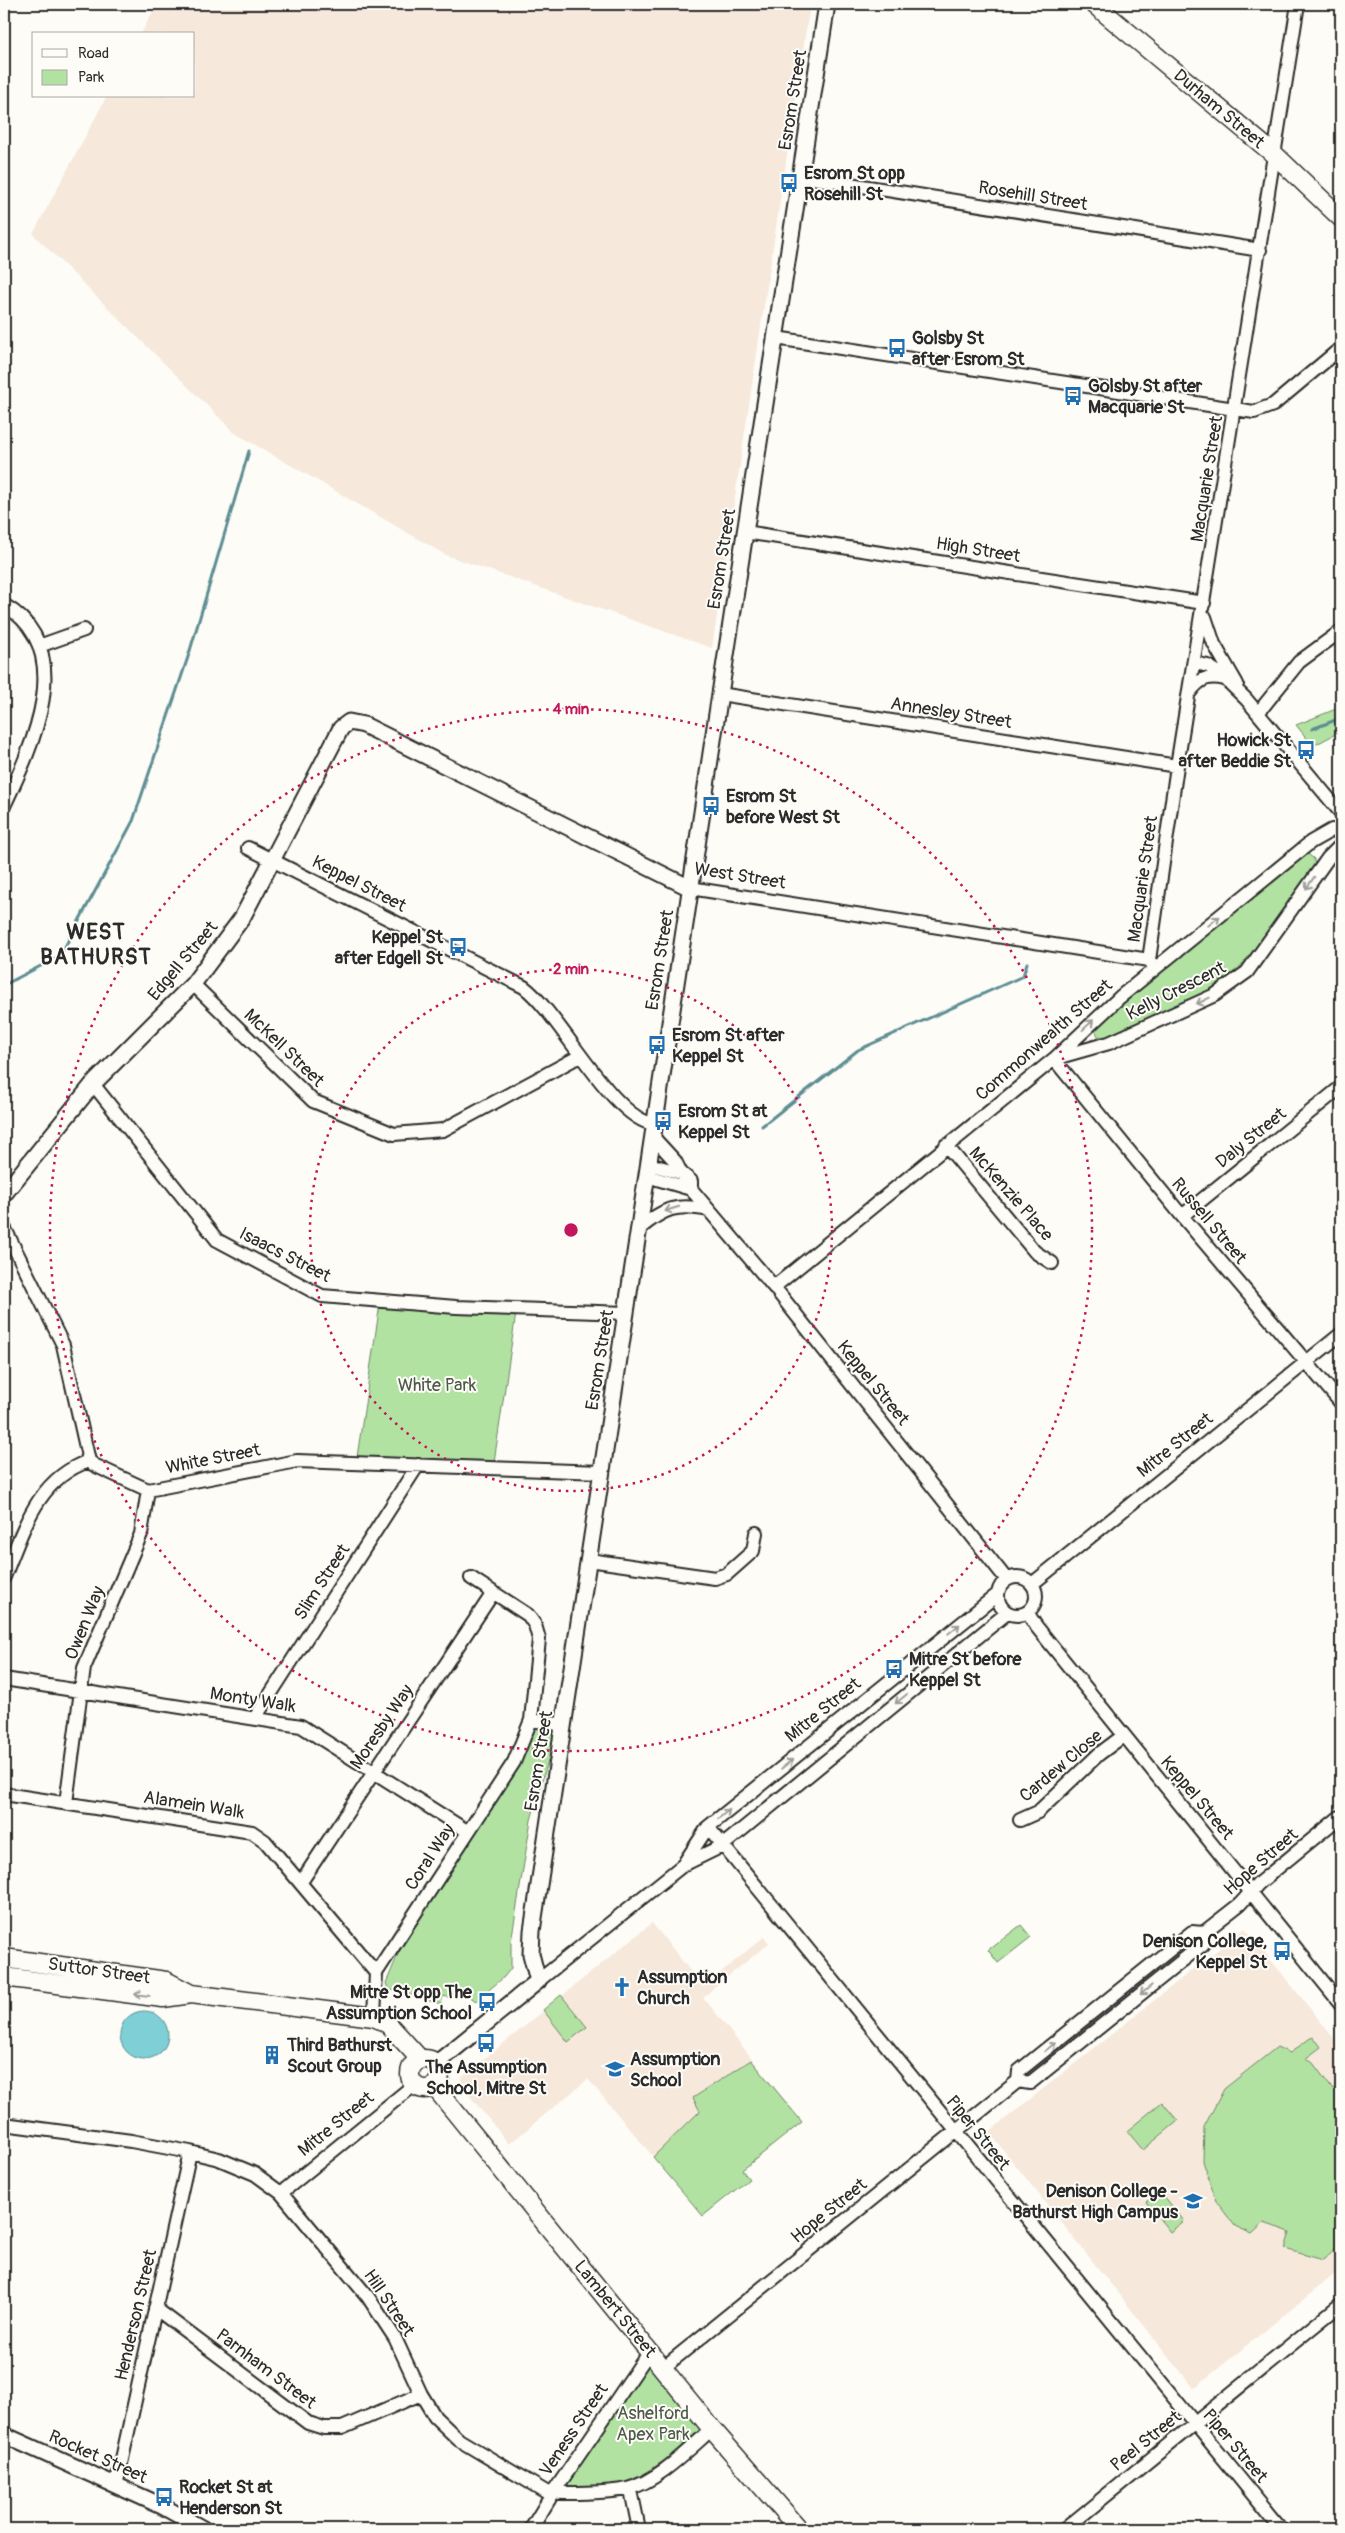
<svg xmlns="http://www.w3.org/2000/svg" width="1345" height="2533" font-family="Pangolin,sans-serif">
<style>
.built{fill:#f6e8da}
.green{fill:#b2e2a2;stroke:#6e8666}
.water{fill:#7ecfd6;stroke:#5d8d92}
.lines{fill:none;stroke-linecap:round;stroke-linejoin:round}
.stream{stroke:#5d8d92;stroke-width:3}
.minor-casing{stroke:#2b2b2b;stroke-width:16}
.tertiary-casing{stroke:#2b2b2b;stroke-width:19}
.secondary-casing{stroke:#2b2b2b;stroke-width:21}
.minor{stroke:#fdfcf7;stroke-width:12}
.tertiary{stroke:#fdfcf7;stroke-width:15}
.secondary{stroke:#fdfcf7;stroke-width:18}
.oneway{stroke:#9e9e9b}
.ring{fill:none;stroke:#c2185b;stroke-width:2.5;stroke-dasharray:2.5 5}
.labels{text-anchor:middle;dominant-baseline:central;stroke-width:4;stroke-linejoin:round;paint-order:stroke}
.street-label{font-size:18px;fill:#2b2b2b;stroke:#fdfcf7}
.poi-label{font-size:18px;font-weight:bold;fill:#2b2b2b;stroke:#fdfcf7;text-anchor:start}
.park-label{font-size:18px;fill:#4d5949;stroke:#fdfcf7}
.district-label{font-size:22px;font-weight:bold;letter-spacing:1px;fill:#2b2b2b;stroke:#fdfcf7}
.centre{fill:#c2185b;stroke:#fdfcf7;stroke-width:2.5}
.ring-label{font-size:15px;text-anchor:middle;font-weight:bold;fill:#c2185b;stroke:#fdfcf7;stroke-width:4;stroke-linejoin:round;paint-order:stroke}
</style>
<rect width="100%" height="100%" fill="#fdfcf7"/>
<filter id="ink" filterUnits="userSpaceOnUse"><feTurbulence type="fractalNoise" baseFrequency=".02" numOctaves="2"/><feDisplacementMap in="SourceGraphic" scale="10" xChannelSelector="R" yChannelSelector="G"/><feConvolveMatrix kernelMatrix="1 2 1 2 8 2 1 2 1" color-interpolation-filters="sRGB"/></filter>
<g filter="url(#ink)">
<path class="built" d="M 157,4 L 810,4 L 712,648 L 446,555 L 235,433 L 33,234 L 107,96 L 194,96 L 194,34 L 141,34 Z
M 652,1923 L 703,1987 L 764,1937 L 769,1943 L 703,1997 L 802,2122 L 742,2170 L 749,2179 L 703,2216 L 588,2079 L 509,2144 L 461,2085 L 461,2078 Z
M 1245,1928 L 1341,2047 L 1341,2269 L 1194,2388 L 989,2132 Z"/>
<path class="green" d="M 1341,707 L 1341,731 L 1313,746 L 1296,725 Z
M 1308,854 L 1314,859 L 1315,866 L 1245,966 L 1216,989 L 1107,1038 L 1098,1036 L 1095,1030 L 1097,1023 L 1303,855 Z
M 380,1304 L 516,1313 L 494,1462 L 357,1457 Z
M 529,1726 L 557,1729 L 531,1820 L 511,1942 L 511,1968 L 504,1977 L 476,2001 L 466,1994 L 454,1991 L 451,1998 L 443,1996 L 441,2004 L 388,1989 L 386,1983 L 402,1945 Z
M 1021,1925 L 1031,1937 L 998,1963 L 988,1950 Z
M 561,1995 L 587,2027 L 568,2042 L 543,2010 Z
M 1313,2036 L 1321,2047 L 1305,2059 L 1313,2063 L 1333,2090 L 1341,2086 L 1341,2243 L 1323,2260 L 1285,2249 L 1290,2232 L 1264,2223 L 1252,2234 L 1235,2226 L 1216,2201 L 1203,2161 L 1204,2127 L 1224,2089 L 1277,2047 L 1290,2053 Z
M 751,2060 L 802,2122 L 742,2170 L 749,2179 L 703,2216 L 653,2157 L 700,2111 L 693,2098 Z
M 1162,2102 L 1178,2121 L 1143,2150 L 1127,2131 Z
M 1160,2191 L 1184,2221 L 1170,2232 L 1146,2202 Z
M 651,2354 L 712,2429 L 628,2489 L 553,2493 Z"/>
<path class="water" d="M120 2035a24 24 0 1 1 48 0a24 24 0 1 1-48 0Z"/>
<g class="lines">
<path class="stream" d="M 1312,729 L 1341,718
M 4,985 L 60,956 L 133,821 L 189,654 L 249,451
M 762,1126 L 858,1050 L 1023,976 L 1027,963"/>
<g class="minor-casing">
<path id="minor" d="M 800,176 L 1260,250
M 776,338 L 1254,412 L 1273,405 L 1341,348
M 745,532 L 1204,603
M 4,605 C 79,649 32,747 4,806
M 1205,617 L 1214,644 L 1237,684
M 39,646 L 84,630
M 1195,663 L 1208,666 L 1219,673 L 1246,699 L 1341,813
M 1190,692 C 1200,678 1209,675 1225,679
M 720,694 L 1177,766
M 1258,713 L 1299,662 L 1341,631
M 248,848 L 524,987 C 560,1014 612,1119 654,1124
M 690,888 L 1149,960 L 1154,966
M 1149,960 L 1177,766 L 1298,4
M 193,984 L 313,1101 L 394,1134 L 443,1130 L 580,1056
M 1056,1058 L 1109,1043 L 1215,995 L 1247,972 L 1328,858 L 1341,845
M 1054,1059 L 1182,1216 L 1341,1403
M 93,1084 L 217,1240 L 322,1296 L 456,1307 L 626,1313
M 652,1136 L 675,1161 L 681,1173
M 946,1145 L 1035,1252 L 1052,1263
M 649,1164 L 681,1173 L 691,1181 L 691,1189 L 774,1287 L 1007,1580
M 647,1176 L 691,1189
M 1182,1216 L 1341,1087
M 4,1227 L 63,1345 L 89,1461 L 94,1465 L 148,1490 L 297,1461 L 602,1472
M 639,1229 C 664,1208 677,1203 709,1210
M 774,1287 L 1054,1059 L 1120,997 L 1311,842 L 1332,830 L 1341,830
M 589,1560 L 715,1578 L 727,1574 L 753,1551 L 756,1533
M998 1596a19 19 0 1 1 38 0a19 19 0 1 1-38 0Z
M 4,1577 C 23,1531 37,1478 89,1461
M 1032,1584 L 1341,1334
M 1027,1612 L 1036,1626 L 1341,2004
M 4,1679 L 301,1726 L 467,1831
M 255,1718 L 418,1465
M 531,1720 L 564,1725
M 4,1794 L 252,1832 L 265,1841 L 376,1973
M 66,1803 L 84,1668 L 141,1534 L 148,1490
M 1020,1820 L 1038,1812 L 1099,1754 L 1123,1736
M 708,1827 L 1281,2529
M 683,1865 L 708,1827 L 998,1594
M 301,1882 L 493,1593
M 538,1981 L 683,1865 L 722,1846 L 1007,1613
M 374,2017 L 376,1973 L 514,1762 L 531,1720 L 539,1639 L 535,1625 L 528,1615 L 471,1578
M 1018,2081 L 1019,2071 L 1192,1932 L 1203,1933 L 1240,1904 L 1259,1883 L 1341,1816
M 4,2124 L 131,2141 L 190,2152 L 219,2159 L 255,2174 L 281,2193 L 368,2297 L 395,2338 L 421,2394 L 435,2417 L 459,2440 L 546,2492 C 566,2494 608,2493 627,2489 C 657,2482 689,2449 712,2429
M 281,2193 L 414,2085
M 155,2308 L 308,2423 L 324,2428 L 342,2428 L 421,2394
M 663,2368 L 1018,2081 L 1030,2083 L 1203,1944 L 1203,1933
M 116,2486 L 190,2152
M 628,2489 L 632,2495 L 639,2529
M 531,2529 L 553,2493 L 643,2361 L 651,2354
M 1065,2529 L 1341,2304"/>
</g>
<g class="tertiary-casing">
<path id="tertiary" d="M 4,1194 L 93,1084 L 193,984 L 242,918 L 341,728 L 349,722 L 364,725 L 690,888
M 437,2063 L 538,1981 L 531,1954 L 532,1931 L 720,694 L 827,4
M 4,2435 L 162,2506 L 203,2529"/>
</g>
<g class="secondary-casing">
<path id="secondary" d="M 1094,4 L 1275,155 L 1341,218
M 4,1958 L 166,1981 L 191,1994
M 4,1977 L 163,1998 L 191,1994 L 374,2017 L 387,2023 L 420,2059
M410 2074a15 15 0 1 1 30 0a15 15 0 1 1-30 0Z
M 434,2086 L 712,2429 L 799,2529"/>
</g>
<use href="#minor" class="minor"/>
<use href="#tertiary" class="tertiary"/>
<use href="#secondary" class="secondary"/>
</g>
<defs><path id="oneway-shaft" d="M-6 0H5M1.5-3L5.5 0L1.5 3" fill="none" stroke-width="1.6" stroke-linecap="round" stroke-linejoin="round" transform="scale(1.25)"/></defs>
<g class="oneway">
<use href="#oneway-shaft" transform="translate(1310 883) rotate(125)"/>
<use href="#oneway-shaft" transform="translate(1214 921) rotate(-39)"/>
<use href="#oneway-shaft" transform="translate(1203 1001) rotate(154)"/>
<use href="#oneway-shaft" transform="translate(1088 1025) rotate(-43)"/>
<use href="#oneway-shaft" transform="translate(672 1209) rotate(163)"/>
<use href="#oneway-shaft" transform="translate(954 1629) rotate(-39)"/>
<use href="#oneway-shaft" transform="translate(901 1699) rotate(141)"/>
<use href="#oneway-shaft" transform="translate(787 1764) rotate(-39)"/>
<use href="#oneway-shaft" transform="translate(724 1814) rotate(-39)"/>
<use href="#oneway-shaft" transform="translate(1146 1990) rotate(141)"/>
<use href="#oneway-shaft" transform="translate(142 1995) rotate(-173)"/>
<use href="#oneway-shaft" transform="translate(1050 2047) rotate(-39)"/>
</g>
</g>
<g class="ring">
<circle cx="571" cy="1230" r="261"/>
<circle cx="571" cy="1230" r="521"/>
</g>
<defs>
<g id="bus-bare" transform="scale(1.5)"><path d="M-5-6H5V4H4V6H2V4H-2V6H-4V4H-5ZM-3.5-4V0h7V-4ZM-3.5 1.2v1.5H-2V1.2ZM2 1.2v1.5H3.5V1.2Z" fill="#1f6fb2" stroke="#fdfcf7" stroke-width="2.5" paint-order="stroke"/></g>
<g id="church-bare" transform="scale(1.5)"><path d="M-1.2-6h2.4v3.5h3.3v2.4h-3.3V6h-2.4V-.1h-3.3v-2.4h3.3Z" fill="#1f6fb2" stroke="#fdfcf7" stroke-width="2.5" paint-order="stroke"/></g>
<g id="building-bare" transform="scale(1.5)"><path d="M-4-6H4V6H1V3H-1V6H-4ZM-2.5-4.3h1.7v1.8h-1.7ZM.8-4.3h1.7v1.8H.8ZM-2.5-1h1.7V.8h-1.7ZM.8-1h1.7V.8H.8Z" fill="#1f6fb2" stroke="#fdfcf7" stroke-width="2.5" paint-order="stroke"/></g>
<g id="school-bare" transform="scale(1.5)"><path d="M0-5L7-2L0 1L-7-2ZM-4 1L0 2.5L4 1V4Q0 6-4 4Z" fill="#1f6fb2" stroke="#fdfcf7" stroke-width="2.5" paint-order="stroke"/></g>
</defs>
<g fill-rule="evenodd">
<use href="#bus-bare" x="789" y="183"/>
<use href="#bus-bare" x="897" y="348"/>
<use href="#bus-bare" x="1073" y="396"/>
<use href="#bus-bare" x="1306" y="750"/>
<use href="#bus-bare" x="711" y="806"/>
<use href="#bus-bare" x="458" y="947"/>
<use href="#bus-bare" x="657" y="1045"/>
<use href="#bus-bare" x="663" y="1121"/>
<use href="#bus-bare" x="894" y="1669"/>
<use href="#bus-bare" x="1282" y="1951"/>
<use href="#church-bare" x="622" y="1987"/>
<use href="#bus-bare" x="487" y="2002"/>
<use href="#bus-bare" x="486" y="2043"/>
<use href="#building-bare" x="272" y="2055"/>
<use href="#school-bare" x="615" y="2069"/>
<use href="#school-bare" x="1193" y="2201"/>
<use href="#bus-bare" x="164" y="2497"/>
</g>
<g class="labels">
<g class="street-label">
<text transform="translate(793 100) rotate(-81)">Esrom Street</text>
<text transform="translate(1219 109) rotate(40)">Durham Street</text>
<text transform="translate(1033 196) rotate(9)">Rosehill Street</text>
<text transform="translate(1207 479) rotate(-81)">Macquarie Street</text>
<text transform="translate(978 550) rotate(9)">High Street</text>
<text transform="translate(722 559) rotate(-81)">Esrom Street</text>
<text transform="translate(951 713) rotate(9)">Annesley Street</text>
<text transform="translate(740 876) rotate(9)">West Street</text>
<text transform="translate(1143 879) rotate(-82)">Macquarie Street</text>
<text transform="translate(359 884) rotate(27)">Keppel Street</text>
<text transform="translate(660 960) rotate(-81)">Esrom Street</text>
<text transform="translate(183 961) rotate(-50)">Edgell Street</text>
<text transform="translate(1176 991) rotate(-27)">Kelly Crescent</text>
<text transform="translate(1044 1040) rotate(-41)">Commonwealth Street</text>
<text transform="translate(284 1048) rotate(44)">McKell Street</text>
<text transform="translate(1251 1138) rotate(-39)">Daly Street</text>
<text transform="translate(1011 1194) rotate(49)">McKenzie Place</text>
<text transform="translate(1209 1221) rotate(50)">Russell Street</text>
<text transform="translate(285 1255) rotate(27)">Isaacs Street</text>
<text transform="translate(600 1360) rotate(-81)">Esrom Street</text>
<text transform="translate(873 1383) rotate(51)">Keppel Street</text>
<text transform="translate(1175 1445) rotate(-39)">Mitre Street</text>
<text transform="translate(213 1459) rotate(-11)">White Street</text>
<text transform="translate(322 1582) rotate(-57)">Slim Street</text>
<text transform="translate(85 1623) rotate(-68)">Owen Way</text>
<text transform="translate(253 1700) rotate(9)">Monty Walk</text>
<text transform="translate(823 1710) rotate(-39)">Mitre Street</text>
<text transform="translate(382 1727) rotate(-56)">Moresby Way</text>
<text transform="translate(539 1761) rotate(-81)">Esrom Street</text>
<text transform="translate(1061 1766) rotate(-40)">Cardew Close</text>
<text transform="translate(1197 1798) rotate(50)">Keppel Street</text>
<text transform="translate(194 1805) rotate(9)">Alamein Walk</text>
<text transform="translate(430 1857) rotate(-57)">Coral Way</text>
<text transform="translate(1261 1862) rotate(-41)">Hope Street</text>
<text transform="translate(99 1971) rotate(8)">Suttor Street</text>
<text transform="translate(336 2124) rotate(-39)">Mitre Street</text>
<text transform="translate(978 2133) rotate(51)">Piper Street</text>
<text transform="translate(829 2211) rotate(-39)">Hope Street</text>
<text transform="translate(389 2303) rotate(56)">Hill Street</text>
<text transform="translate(615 2309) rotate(51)">Lambert Street</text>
<text transform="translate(136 2315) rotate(-77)">Henderson Street</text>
<text transform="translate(266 2369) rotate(37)">Parnham Street</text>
<text transform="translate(574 2430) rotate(-56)">Veness Street</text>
<text transform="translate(1146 2441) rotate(-39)">Peel Street</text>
<text transform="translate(1235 2446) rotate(50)">Piper Street</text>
<text transform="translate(98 2457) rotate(24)">Rocket Street</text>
</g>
<g class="poi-label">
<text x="804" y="173">Esrom St opp<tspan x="804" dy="21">Rosehill St</tspan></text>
<text x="912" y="338">Golsby St<tspan x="912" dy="21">after Esrom St</tspan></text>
<text x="1088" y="386">Golsby St after<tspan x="1088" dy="21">Macquarie St</tspan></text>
<text x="1291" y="740" text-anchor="end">Howick St<tspan x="1291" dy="21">after Beddie St</tspan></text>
<text x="726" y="796">Esrom St<tspan x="726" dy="21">before West St</tspan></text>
<text x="443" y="937" text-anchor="end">Keppel St<tspan x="443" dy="21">after Edgell St</tspan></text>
<text x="672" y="1035">Esrom St after<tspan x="672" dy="21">Keppel St</tspan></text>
<text x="678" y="1111">Esrom St at<tspan x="678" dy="21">Keppel St</tspan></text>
<text x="909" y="1659">Mitre St before<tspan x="909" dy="21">Keppel St</tspan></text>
<text x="1267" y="1941" text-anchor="end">Denison College,<tspan x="1267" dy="21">Keppel St</tspan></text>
<text x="637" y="1977">Assumption<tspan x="637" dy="21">Church</tspan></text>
<text x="472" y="1992" text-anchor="end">Mitre St opp The<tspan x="472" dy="21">Assumption School</tspan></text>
<text x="287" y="2045">Third Bathurst<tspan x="287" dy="21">Scout Group</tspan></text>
<text x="630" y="2059">Assumption<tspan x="630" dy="21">School</tspan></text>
<text x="486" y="2067" text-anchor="middle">The Assumption<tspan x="486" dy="21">School, Mitre St</tspan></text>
<text x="1178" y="2191" text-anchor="end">Denison College -<tspan x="1178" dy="21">Bathurst High Campus</tspan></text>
<text x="179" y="2487">Rocket St at<tspan x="179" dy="21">Henderson St</tspan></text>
</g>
<g class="park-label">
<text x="437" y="1385">White Park</text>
<text x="653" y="2413">Ashelford<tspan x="653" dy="21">Apex Park</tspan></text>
</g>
<g class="district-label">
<text x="96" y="932">WEST<tspan x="96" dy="25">BATHURST</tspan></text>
</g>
</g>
<circle cx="571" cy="1230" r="8" class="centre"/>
<g class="ring-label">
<text x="571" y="714">4 min</text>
<text x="571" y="974">2 min</text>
</g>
<rect width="1345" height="2533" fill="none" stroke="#fdfcf7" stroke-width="20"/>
<rect x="10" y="10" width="1325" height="2513" fill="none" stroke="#2b2b2b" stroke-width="2" filter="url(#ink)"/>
<rect x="32" y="32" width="162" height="65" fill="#fdfcf7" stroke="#a9a8a5"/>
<rect x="42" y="49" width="25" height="8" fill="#fdfcf7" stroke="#a9a8a5"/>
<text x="78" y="58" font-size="15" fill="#2b2b2b">Road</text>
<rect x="42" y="70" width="25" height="15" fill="#b2e2a2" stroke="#a9a8a5"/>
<text x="78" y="82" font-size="15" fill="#2b2b2b">Park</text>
</svg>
